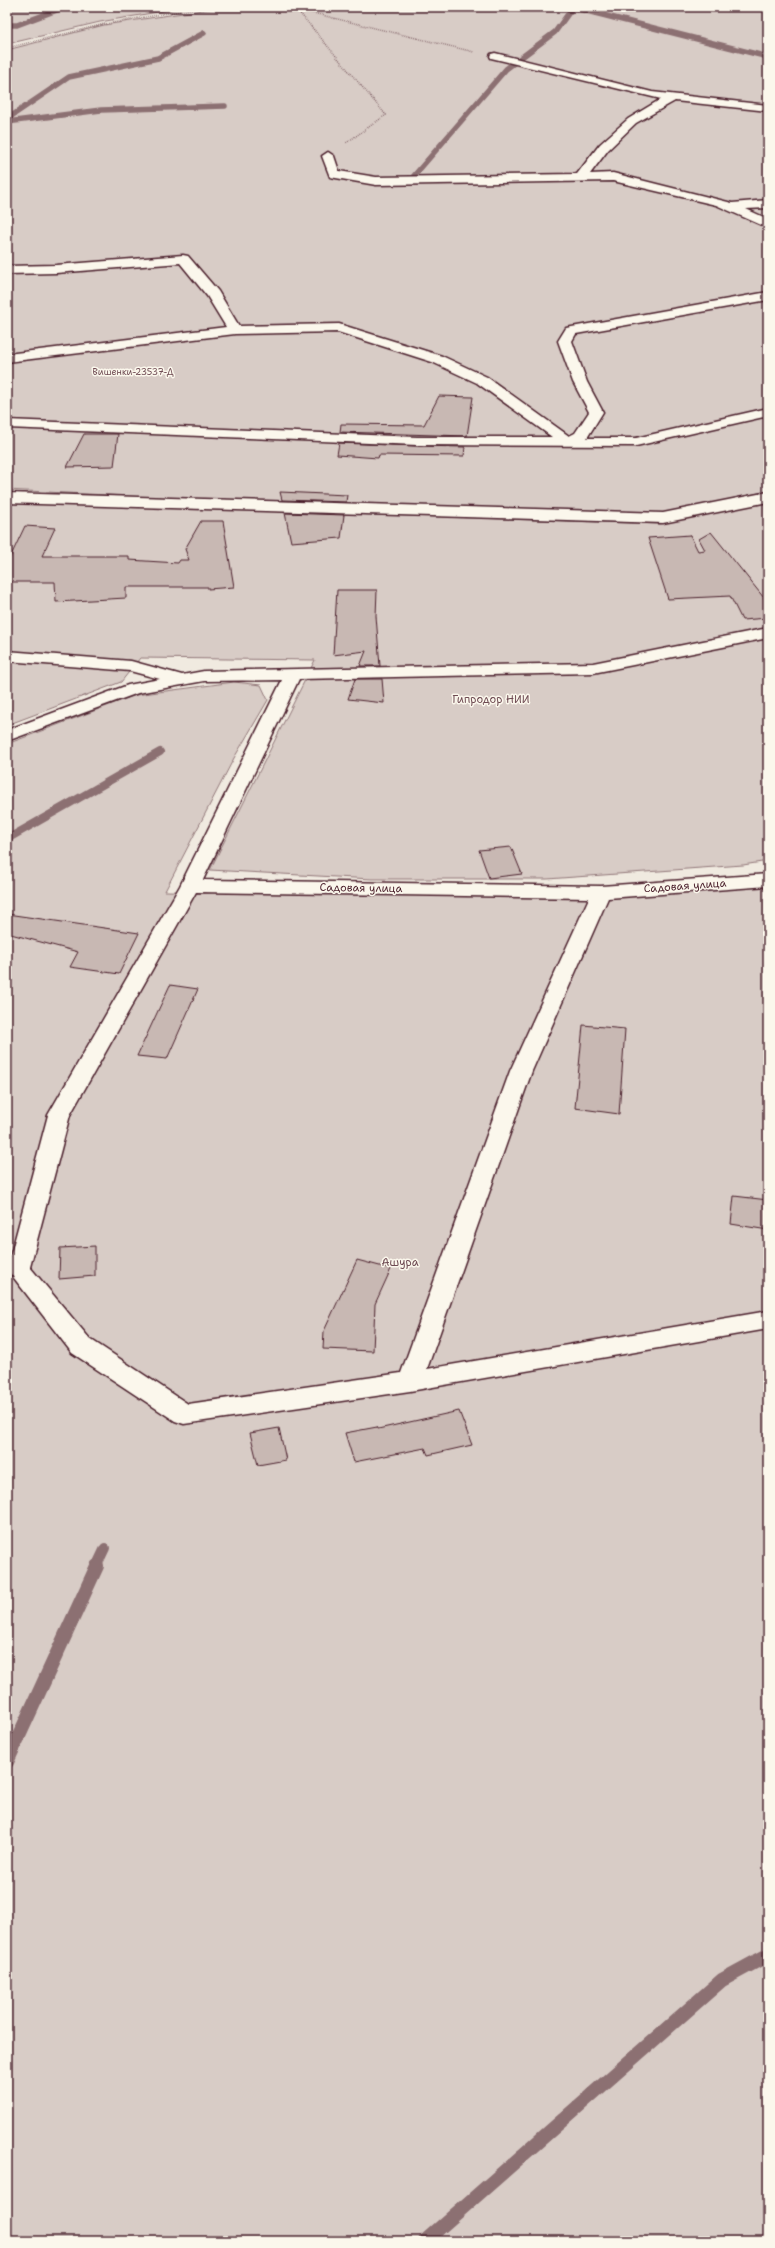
<svg xmlns="http://www.w3.org/2000/svg" width="775" height="2248" font-family="'Shantell Sans',sans-serif">
<style>
.green{fill:#d8ccc6;stroke:#917678}
.lines{fill:none;stroke-linecap:round;stroke-linejoin:round}
.stream-far3{stroke:#8c6f72;stroke-width:5.5}
.stream-far2{stroke:#8c6f72;stroke-width:8}
.stream-far1{stroke:#8c6f72;stroke-width:10}
.stream{stroke:#8c6f72;stroke-width:14}
.building{fill:#c8b8b3;stroke:#4a1f2b}
.minor-casing{stroke:#4a1f2b;stroke-width:3}
.path{stroke:#4a1f2b;stroke-width:1.5;stroke-dasharray:0.5 1.5;stroke-linecap:butt}
.minor{fill:#fbf7ec;fill-rule:evenodd}
.labels{text-anchor:middle;dominant-baseline:central;stroke-width:3;stroke-linejoin:round;paint-order:stroke}
.far-park-label{font-size:9px;fill:#6e4a52;stroke:#fbf7ec}
.park-label{font-size:11px;fill:#6e4a52;stroke:#fbf7ec}
.street-label{font-size:11px;fill:#4a1f2b;stroke:#fbf7ec}
</style>
<rect width="100%" height="100%" fill="#f0eae0"/>
<filter id="ink" filterUnits="userSpaceOnUse"><feTurbulence type="fractalNoise" baseFrequency=".025" numOctaves="2"/><feDisplacementMap in="SourceGraphic" scale="8" xChannelSelector="R" yChannelSelector="G"/><feConvolveMatrix kernelMatrix="1 2 1 2 8 2 1 2 1" color-interpolation-filters="sRGB"/></filter>
<g filter="url(#ink)">
<path class="green" d="M 7,7 L 187,7 L 100,22 L 7,44 Z
M 222,7 L 768,7 L 768,491 L 660,514 L 327,506 L 7,490 L 7,50 L 104,25 Z
M 768,502 L 768,861 L 743,865 L 547,879 L 372,879 L 210,870 L 315,660 L 140,658 L 121,682 L 7,725 L 7,503 L 660,524 Z
M 234,682 L 261,685 L 268,700 L 234,758 L 165,891 L 567,898 L 768,886 L 768,2241 L 7,2241 L 7,744 L 136,695 Z"/>
<g class="lines">
<path class="stream-far3" d="M 571,7 L 768,57
M 7,25 L 17,25 L 65,7
M 7,119 L 69,77 L 158,58 L 204,33
M 7,122 L 101,110 L 225,106
M 412,178 L 506,69 L 555,32 L 573,7"/>
<path class="stream-far2" d="M 7,839 L 160,752"/>
<path class="stream-far1" d="M 96,1567 L 105,1548"/>
<path class="stream" d="M 7,1762 L 97,1566
M 425,2241 L 722,1980 L 768,1955"/>
</g>
<path class="building" d="M 439,396 L 473,397 L 467,436 L 340,432 L 341,424 L 424,425 Z
M 84,434 L 118,434 L 114,466 L 67,467 Z
M 339,443 L 417,446 L 465,447 L 464,456 L 379,455 L 378,458 L 337,455 Z
M 280,492 L 347,495 L 346,502 L 282,500 Z
M 285,513 L 344,515 L 341,538 L 291,542 Z
M 201,521 L 223,521 L 234,587 L 208,589 L 208,587 L 126,587 L 126,598 L 56,602 L 55,582 L 7,582 L 7,564 L 25,526 L 55,528 L 42,556 L 129,556 L 129,560 L 178,563 L 180,560 L 189,560 L 185,549 Z
M 711,532 L 764,598 L 768,606 L 768,618 L 742,620 L 730,596 L 668,599 L 648,538 L 690,535 L 698,551 L 705,550 L 699,539 Z
M 337,590 L 377,590 L 376,616 L 380,666 L 360,666 L 366,651 L 333,655 Z
M 355,679 L 382,679 L 384,703 L 348,699 Z
M 511,847 L 522,874 L 489,878 L 479,850 Z
M 7,914 L 139,933 L 119,974 L 70,967 L 78,952 L 7,933 Z
M 170,985 L 198,989 L 167,1059 L 137,1056 Z
M 583,1025 L 625,1029 L 619,1114 L 575,1108 Z
M 734,1196 L 768,1200 L 768,1230 L 731,1224 Z
M 95,1246 L 95,1276 L 59,1279 L 60,1248 Z
M 357,1260 L 391,1269 L 375,1304 L 373,1351 L 323,1349 L 324,1331 Z
M 459,1411 L 472,1445 L 428,1455 L 425,1448 L 354,1462 L 345,1433 L 377,1427 L 378,1429 Z
M 279,1428 L 286,1460 L 258,1465 L 250,1433 Z"/>
<g class="lines">
<g class="minor-casing">
<path id="minor" d="M 495,53 L 652,92 L 768,105 L 768,111 L 675,101 L 636,123 L 608,150 L 590,174 L 613,173 L 732,203 L 768,200 L 768,208 L 746,209 L 768,219 L 768,228 L 716,205 L 613,181 L 376,185 L 330,177 L 322,156 L 328,152 L 334,156 L 339,171 L 376,177 L 577,174 L 600,144 L 628,119 L 661,99 L 491,58 L 490,56 L 491,54 Z
M 183,255 L 188,256 L 218,291 L 239,326 L 339,324 L 442,356 L 487,377 L 569,436 L 575,433 L 589,412 L 573,382 L 558,341 L 566,328 L 768,292 L 768,300 L 576,334 L 572,341 L 587,382 L 603,412 L 587,438 L 636,438 L 768,408 L 768,416 L 636,446 L 417,445 L 7,428 L 7,420 L 417,437 L 552,437 L 477,383 L 432,362 L 338,332 L 235,334 L 7,362 L 7,354 L 226,327 L 207,296 L 180,263 L 56,273 L 7,274 L 7,266 L 56,265 Z
M 768,492 L 768,502 L 663,523 L 7,503 L 7,493 L 663,513 Z
M 768,628 L 768,638 L 593,673 L 299,679 L 203,880 L 601,886 L 768,874 L 768,886 L 608,898 L 532,1071 L 427,1369 L 768,1311 L 768,1329 L 410,1391 L 184,1424 L 175,1421 L 72,1353 L 7,1269 L 48,1115 L 180,886 L 282,680 L 204,681 L 138,693 L 7,741 L 7,730 L 128,685 L 160,679 L 130,671 L 7,661 L 7,651 L 131,661 L 182,675 L 204,671 L 593,663 ZM 196,892 L 589,898 L 510,1071 L 401,1373 L 188,1404 L 90,1339 L 30,1267 L 70,1115 Z"/>
</g>
<path class="path" d="M 288,7 L 474,52
M 298,11 L 386,115 L 346,143
M 7,48 L 104,24 L 204,7"/>
<use href="#minor" class="minor"/>
</g>
</g>
<g class="labels">
<g class="far-park-label">
<text x="133" y="372">Вишенки-23537-Д</text>
</g>
<g class="park-label">
<text x="491" y="699">Гипродор НИИ</text>
<text x="400" y="1262">Ашура</text>
</g>
<g class="street-label">
<text transform="translate(685 886) rotate(-4)">Садовая улица</text>
<text transform="translate(361 888) rotate(1)">Садовая улица</text>
</g>
</g>
<rect width="775" height="2248" fill="none" stroke="#fbf7ec" stroke-width="24"/>
<rect x="12" y="12" width="751" height="2224" fill="none" stroke="#4a1f2b" stroke-width="1.5" filter="url(#ink)"/>
</svg>
